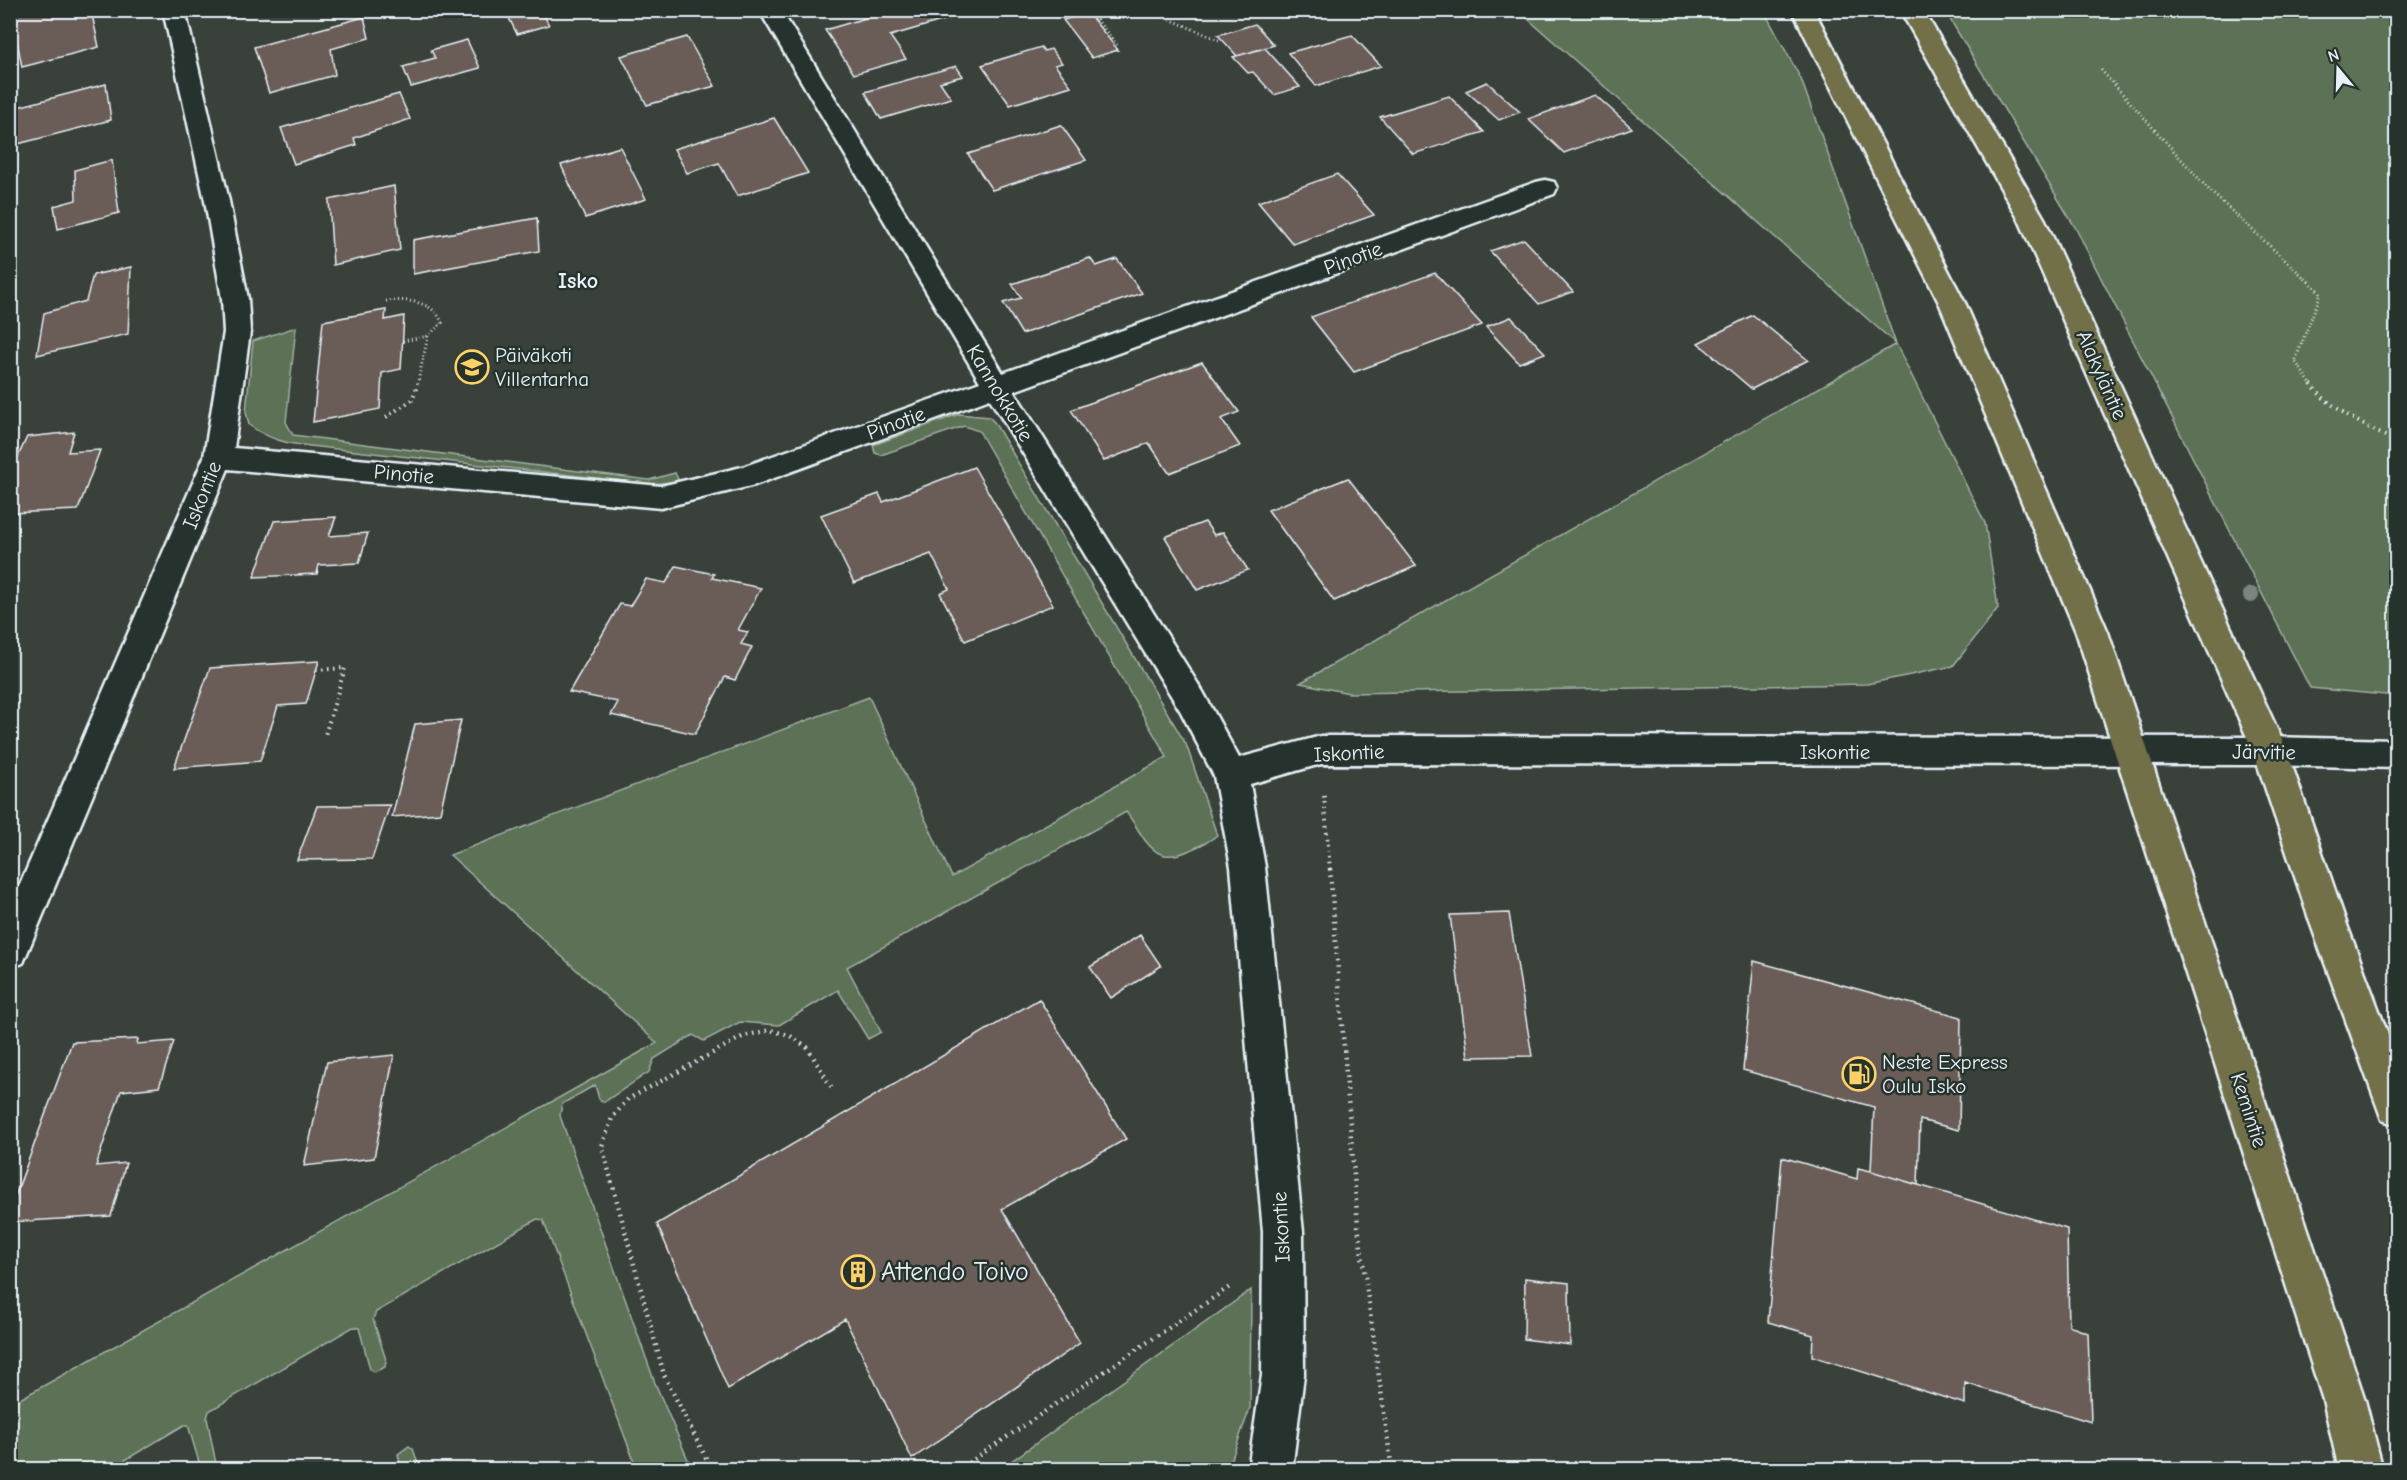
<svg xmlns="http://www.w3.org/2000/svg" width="2407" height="1480" font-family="'Comic Neue',sans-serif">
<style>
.green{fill:#5b7154;stroke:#a2b1a6;stroke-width:1.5}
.building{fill:#6a5d58;stroke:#e8f1f8;stroke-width:1.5}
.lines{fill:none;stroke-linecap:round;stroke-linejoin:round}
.minor-casing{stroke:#e8f1f8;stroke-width:5}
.major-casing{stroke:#e8f1f8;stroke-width:5}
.path-far2{stroke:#e8f1f8;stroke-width:3;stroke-dasharray:1 3;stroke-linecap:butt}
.path-far1{stroke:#e8f1f8;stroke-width:4;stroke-dasharray:1.5 4.5;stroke-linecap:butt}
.path{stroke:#e8f1f8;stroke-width:4.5;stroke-dasharray:1.5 5;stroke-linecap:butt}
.minor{fill:#26332d;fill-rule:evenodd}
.major{fill:#71704a;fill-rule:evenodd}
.tree{fill:#7b857e}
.labels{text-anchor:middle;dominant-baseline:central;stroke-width:5;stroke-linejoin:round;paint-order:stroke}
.street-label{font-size:21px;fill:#e8f1f8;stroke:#26332d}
.poi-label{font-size:21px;fill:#e8f1f8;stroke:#26332d;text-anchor:start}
.far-district-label{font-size:22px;font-weight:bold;fill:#e8f1f8;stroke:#26332d}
.near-poi-label{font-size:26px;fill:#e8f1f8;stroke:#26332d;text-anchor:start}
</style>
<rect width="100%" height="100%" fill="#3a403a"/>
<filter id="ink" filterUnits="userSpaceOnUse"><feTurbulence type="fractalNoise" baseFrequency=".0167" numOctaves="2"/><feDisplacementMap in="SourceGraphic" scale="12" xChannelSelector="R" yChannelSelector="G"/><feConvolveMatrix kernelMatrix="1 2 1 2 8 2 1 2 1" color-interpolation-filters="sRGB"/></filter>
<g filter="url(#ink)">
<path class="green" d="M 1519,11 L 1764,11 L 1801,79 L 1896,344 L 1985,523 L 1998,608 L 1953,666 L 1867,684 L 1349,693 L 1300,683 L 1896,344 Z
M 1945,11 L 2396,11 L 2396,696 L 2310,688 L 2075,227 Z
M 296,327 L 286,422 L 293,435 L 649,480 L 675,473 L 679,481 L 651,484 L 310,446 C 287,444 268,439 249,425 L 246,412 L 253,341 Z
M 959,414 L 989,417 L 994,422 L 1186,744 L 1217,835 C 1208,843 1199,846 1188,851 C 1151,867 1145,836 1126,812 L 847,967 L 881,1032 L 868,1039 L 838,990 L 779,1025 L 740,1022 L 704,1041 L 693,1035 L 654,1059 L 649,1072 L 604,1102 L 599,1099 L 595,1085 L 562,1104 L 560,1116 L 655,1383 L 692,1469 L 637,1469 L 543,1220 L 537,1219 L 376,1312 L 373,1319 L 386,1360 L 385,1367 L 374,1372 L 370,1369 L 359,1328 L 353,1327 L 209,1411 L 207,1418 L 216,1464 L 211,1469 L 201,1469 L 188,1425 L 184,1425 L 125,1460 L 120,1469 L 11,1469 L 11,1404 L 657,1043 L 450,855 L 869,697 L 952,877 L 1167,757 L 979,431 L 964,426 L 881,455 L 875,453 L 873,445 Z
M 1251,1290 L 1250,1408 L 1228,1469 L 1000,1469 Z
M 409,1446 L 413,1449 L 420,1469 L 401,1469 L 398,1454 Z"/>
<path class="building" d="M 30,10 L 91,10 L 99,47 L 22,67 L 12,15 Z
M 505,10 L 541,10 L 549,25 L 517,34 Z
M 893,10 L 953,10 L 958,16 L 890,36 L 906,59 L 854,74 L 825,30 Z
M 1088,13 L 1118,50 L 1092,58 L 1063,20 Z
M 364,17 L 369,38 L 331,49 L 335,75 L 269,93 L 254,47 Z
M 1255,24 L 1274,45 L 1237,56 L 1218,35 Z
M 1352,35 L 1381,66 L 1316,86 L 1288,53 Z
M 687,37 L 715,86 L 647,105 L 621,56 Z
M 467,40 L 480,68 L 411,87 L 403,67 L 435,58 L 431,50 Z
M 1041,47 L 1044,51 L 1051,49 L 1062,63 L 1055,65 L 1071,86 L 1010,105 L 982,65 Z
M 1265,48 L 1300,87 L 1274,95 L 1253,72 L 1248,73 L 1233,57 Z
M 956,66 L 963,76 L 940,82 L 951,98 L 881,119 L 865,92 Z
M 1487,82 L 1520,112 L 1499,120 L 1466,91 Z
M 106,84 L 111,120 L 10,146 L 10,109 Z
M 399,94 L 410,119 L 354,138 L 356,145 L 294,164 L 281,128 Z
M 1595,95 L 1632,128 L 1564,153 L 1528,119 Z
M 1449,96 L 1484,132 L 1413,154 L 1380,117 Z
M 774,118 L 808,173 L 737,196 L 719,163 L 687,173 L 674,149 Z
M 1061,125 L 1086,160 L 992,190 L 968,154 Z
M 620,147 L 646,199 L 585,218 L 561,165 Z
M 112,160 L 119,213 L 58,229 L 54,206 L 76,200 L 75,170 Z
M 1337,174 L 1374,215 L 1293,244 L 1258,202 Z
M 394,186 L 400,250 L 333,265 L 329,200 Z
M 537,218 L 539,251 L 413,274 L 413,240 Z
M 1524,239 L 1573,292 L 1539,304 L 1490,251 Z
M 1090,258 L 1096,266 L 1117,259 L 1142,293 L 1022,334 L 1003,303 L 1021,298 L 1012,284 Z
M 131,267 L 128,334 L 37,355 L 44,313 L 86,301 L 93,275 Z
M 1435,273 L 1482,325 L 1354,372 L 1311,317 Z
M 386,310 L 385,320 L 404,316 L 401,369 L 382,373 L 380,409 L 313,422 L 323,321 Z
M 1753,315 L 1808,360 L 1752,389 L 1698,343 Z
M 1511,317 L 1545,353 L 1519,363 L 1486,327 Z
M 1202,362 L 1239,412 L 1221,419 L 1240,446 L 1169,473 L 1149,443 L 1104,461 L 1071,410 Z
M 74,432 L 68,452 L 100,450 L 78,510 L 10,513 L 10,474 L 27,437 Z
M 974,467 L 1053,605 L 965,641 L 940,593 L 949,589 L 931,554 L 854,583 L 821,515 L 879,494 L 883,502 Z
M 1348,478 L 1416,566 L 1334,601 L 1268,510 Z
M 336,517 L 329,536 L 368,533 L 359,563 L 319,565 L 317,574 L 254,577 L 274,521 Z
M 1205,522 L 1214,535 L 1223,532 L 1248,570 L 1197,590 L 1165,537 Z
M 676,566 L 714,574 L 712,578 L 761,588 L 738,630 L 748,632 L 741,644 L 752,647 L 735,680 L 725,677 L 695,734 L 611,715 L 618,702 L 569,692 L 620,604 L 630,606 L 646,579 L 666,583 Z
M 319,661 L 306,704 L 278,706 L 260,761 L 174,768 L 210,668 Z
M 461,720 L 440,813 L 392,817 L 415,724 Z
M 390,805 L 372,859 L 297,860 L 317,806 Z
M 1509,913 L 1532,1056 L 1468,1057 L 1450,915 Z
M 1140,935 L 1161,966 L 1111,998 L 1090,967 Z
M 1754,961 L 1961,1017 L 1959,1130 L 1920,1120 L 1918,1185 L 1871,1171 L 1874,1107 L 1743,1070 Z
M 1039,999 L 1126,1139 L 1002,1209 L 1080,1343 L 912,1459 L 845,1319 L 728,1389 L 657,1224 Z
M 138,1039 L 137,1044 L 174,1041 L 159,1087 L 121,1091 L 96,1166 L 126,1163 L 111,1216 L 10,1222 L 10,1210 L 72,1042 Z
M 394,1055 L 374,1158 L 304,1166 L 327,1062 Z
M 1782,1157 L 1857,1179 L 1858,1168 L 1871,1171 L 2067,1229 L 2069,1326 L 2088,1333 L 2091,1422 L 1965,1383 L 1965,1404 L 1812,1356 L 1813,1335 L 1768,1322 Z
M 1525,1278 L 1569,1283 L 1570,1345 L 1524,1339 Z"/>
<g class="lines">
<g class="minor-casing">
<path id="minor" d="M 163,10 L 185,10 L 229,201 L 248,299 L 250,332 L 234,448 L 661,486 L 742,467 L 980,382 L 759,10 L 781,10 L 1003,373 L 1536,182 L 1545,180 L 1554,182 L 1557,188 L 1554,194 L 1014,391 L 1203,692 L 1239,758 L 1321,736 L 2270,737 L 2396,740 L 2396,768 L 2270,765 L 1321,764 L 1250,784 L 1265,867 L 1303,1232 L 1304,1375 L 1292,1470 L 1248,1470 L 1262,1375 L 1263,1232 L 1231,867 L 1214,776 L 1181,712 L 990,399 L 755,485 L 661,508 L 228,469 L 28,951 L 23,963 L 10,968 L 10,908 L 204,457 L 224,332 L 222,299 L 205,201 Z"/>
</g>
<g class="major-casing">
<path id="major" d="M 1792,10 L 1814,10 L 1966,305 L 2108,632 L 2365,1400 L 2383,1470 L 2339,1470 L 2323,1400 L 2076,632 L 1940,305 Z
M 1900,10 L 1922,10 L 1931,23 L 2045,220 L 2287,751 L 2347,925 L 2396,1056 L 2396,1125 L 2382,1120 L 2377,1106 L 2311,925 L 2253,751 L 2019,220 Z"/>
</g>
<path class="path-far2" d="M 1089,10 L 1117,45
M 1148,10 L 1219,40
M 2101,70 L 2210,191 L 2321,293 L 2295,361 L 2312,386
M 386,301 C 407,299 434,301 442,323 L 428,336 L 417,386
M 403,341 L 428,336"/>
<path class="path-far1" d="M 2311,384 C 2327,407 2370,429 2396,441
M 386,417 L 412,400 L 418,384
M 316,670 L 345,668 L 325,735
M 1324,796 L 1330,870"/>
<path class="path" d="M 1330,869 L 1358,1226 L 1392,1470
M 712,1470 L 664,1375 L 602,1146 L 612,1118 L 628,1099 L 744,1036 L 770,1030 L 789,1035 L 807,1047 L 832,1088
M 958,1470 L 1231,1286"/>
<use href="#minor" class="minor"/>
<use href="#major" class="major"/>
</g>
<circle class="tree" cx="2251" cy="595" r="8"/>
</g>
<defs>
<g id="school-ring" transform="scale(1.725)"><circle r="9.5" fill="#26332d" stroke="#ffd166" stroke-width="1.5"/><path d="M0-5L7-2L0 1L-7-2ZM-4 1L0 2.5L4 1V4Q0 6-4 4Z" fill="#ffd166"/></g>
<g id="fuel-ring" transform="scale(1.725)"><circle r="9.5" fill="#26332d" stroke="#ffd166" stroke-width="1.5"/><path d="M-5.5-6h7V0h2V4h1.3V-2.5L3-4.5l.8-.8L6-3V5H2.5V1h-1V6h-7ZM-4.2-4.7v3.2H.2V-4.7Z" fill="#ffd166"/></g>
<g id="building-ring" transform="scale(1.725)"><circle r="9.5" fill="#26332d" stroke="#ffd166" stroke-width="1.5"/><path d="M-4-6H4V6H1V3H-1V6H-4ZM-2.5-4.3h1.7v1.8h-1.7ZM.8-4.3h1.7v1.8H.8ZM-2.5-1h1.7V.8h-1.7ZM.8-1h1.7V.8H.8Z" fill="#ffd166"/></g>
</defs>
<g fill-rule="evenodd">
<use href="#school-ring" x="472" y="367"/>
<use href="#fuel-ring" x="1859" y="1074"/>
<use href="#building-ring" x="858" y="1272"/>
</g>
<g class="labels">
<g class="street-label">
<text transform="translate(1353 258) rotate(-20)">Pinotie</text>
<text transform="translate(2102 375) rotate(66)">Alakyläntie</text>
<text transform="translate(1000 393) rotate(59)">Kannokkotie</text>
<text transform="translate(896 423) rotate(-20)">Pinotie</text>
<text transform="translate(404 474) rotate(5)">Pinotie</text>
<text transform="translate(202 495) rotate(-68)">Iskontie</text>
<text x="1835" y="752">Iskontie</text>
<text transform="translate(2264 752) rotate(1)">Järvitie</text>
<text transform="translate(1349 753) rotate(-3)">Iskontie</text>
<text transform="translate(2249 1110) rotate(72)">Kemintie</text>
<text transform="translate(1281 1227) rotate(-93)">Iskontie</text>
</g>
<g class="poi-label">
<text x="495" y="355">Päiväkoti<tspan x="495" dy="24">Villentarha</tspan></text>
<text x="1882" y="1062">Neste Express<tspan x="1882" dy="24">Oulu Isko</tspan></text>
</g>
<g class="far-district-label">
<text x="578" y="281">Isko</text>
</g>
<g class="near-poi-label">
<text x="881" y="1272">Attendo Toivo</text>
</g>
</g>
<rect width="2407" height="1480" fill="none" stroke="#26332d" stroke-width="36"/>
<rect x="18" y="18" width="2371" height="1444" fill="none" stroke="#e8f1f8" stroke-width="2" filter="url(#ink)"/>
<g transform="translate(2338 69) rotate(341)" stroke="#26332d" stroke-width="4.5" paint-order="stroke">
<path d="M0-4.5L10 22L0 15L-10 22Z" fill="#e8f1f8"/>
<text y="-9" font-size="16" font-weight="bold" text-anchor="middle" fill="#e8f1f8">N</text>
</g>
</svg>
